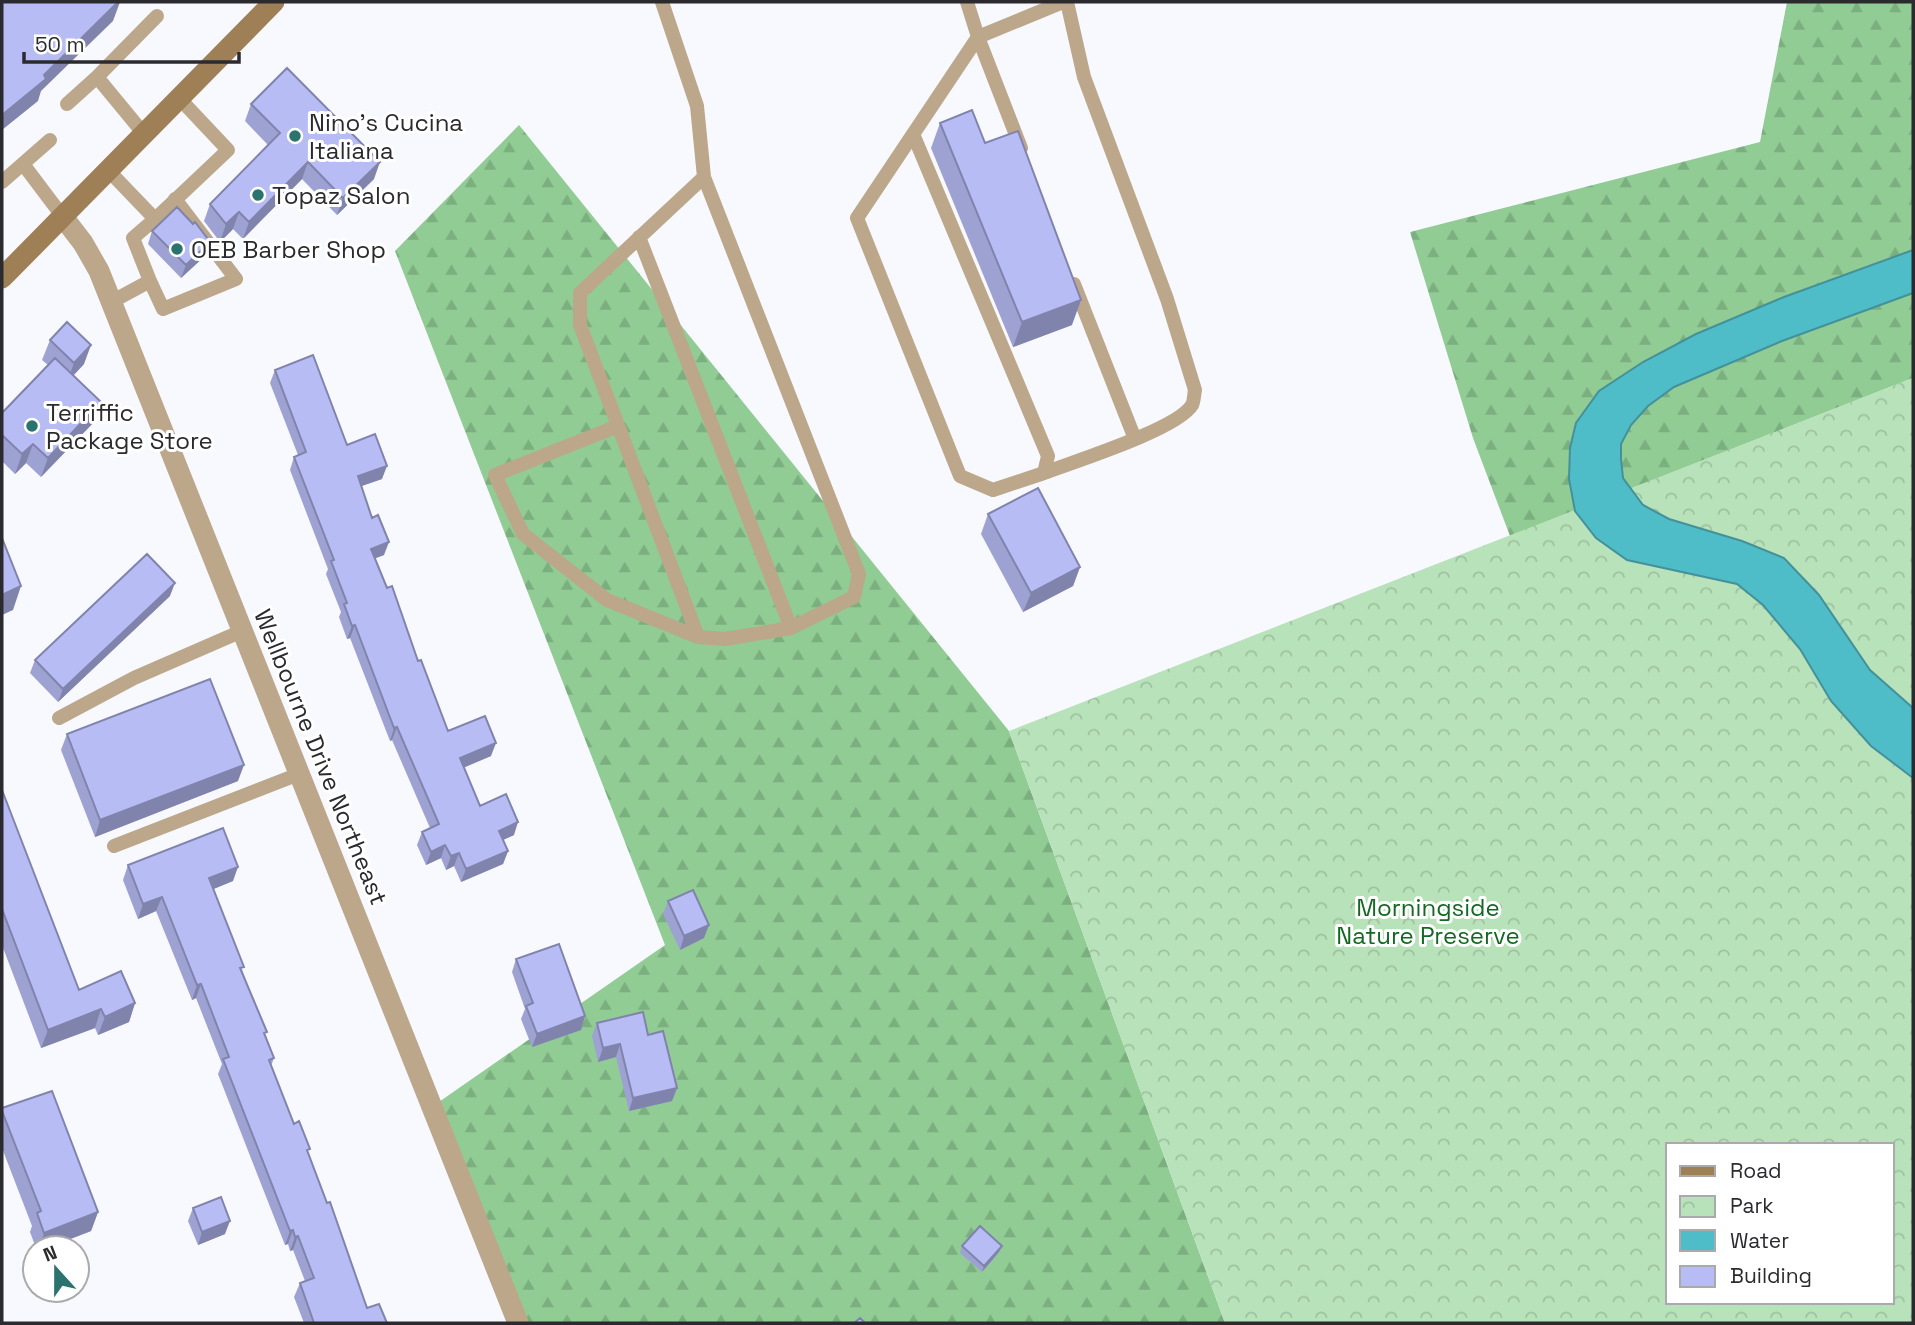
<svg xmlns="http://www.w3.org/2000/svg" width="1915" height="1325" font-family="'Space Grotesk',sans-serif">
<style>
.forest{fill:url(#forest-firs)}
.park{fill:url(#park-crowns);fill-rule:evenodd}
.water{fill:#4ebdc8;stroke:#44919a;stroke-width:2}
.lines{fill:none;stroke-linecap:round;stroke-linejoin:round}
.lane{stroke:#bca78b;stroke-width:14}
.street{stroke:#bca78b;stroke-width:21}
.secondary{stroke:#9e7f56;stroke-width:21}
.wall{fill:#9da2d3}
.shaded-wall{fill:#8084ac}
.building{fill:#b7bcf5;stroke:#8084ac;stroke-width:2}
.poi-dot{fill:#2a736f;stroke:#fff;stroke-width:2.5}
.labels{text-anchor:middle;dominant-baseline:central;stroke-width:6;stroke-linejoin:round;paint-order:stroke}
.poi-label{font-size:24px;fill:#2b2b2f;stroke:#fff;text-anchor:start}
.street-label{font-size:24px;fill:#2b2b2f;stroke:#fff}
.park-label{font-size:24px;fill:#136922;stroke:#fff}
</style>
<defs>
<pattern id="forest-firs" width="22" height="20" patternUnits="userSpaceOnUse" patternTransform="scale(1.75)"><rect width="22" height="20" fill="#90cc93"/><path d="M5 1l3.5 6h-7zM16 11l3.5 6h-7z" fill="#7caf7f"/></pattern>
<pattern id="park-crowns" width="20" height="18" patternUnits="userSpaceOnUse" patternTransform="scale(1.75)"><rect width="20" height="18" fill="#b8e2b9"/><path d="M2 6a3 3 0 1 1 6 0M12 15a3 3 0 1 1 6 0" fill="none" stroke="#9ec29f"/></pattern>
</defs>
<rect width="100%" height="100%" fill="#f8f9ff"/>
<path class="forest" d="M 1787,2 L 1913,2 L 1913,378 L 1510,536 L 1473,438 L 1410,232 L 1760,142 Z
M 519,125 L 1009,731 L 1225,1323 L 522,1323 L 436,1104 L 665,945 L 395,251 Z"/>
<path class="park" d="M 1913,378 L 1913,1323 L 1225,1323 L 1009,731 ZM 1668,1145 L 1892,1145 L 1892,1302 L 1668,1302 Z"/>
<path class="water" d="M 1913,250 L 1913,293 L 1782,341 L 1674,387 L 1648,406 L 1631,425 L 1621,444 L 1621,459 L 1623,478 L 1643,505 L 1669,519 L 1742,541 L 1784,558 L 1819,595 L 1870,670 L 1913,708 L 1913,778 L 1871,746 L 1831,701 L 1800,649 L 1763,605 L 1737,584 L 1627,560 L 1596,538 L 1575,511 L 1569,479 L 1570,448 L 1576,423 L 1599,391 L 1643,362 L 1696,334 L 1784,297 Z"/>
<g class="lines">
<path class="lane" d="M 967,2 L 978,37 L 1021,148
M 67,104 L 97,77
M 144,134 L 97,77 L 157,16
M 913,134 L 1048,456 L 1044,473 L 993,490 L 960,476 L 857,218 L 978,37 L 1063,2
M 23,164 L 63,217
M 108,170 L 155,219 L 228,150 L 179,98
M 2,182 L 50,140
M 639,237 L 791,628
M 150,281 L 133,238 L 155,219
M 1074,284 L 1135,439
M 111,302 L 150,281 L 163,309 L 236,279 L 175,199
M 618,426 L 495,475 L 523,534 L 607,600 L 698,637 L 725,639 L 791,628 L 854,597 L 859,574 L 704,177 L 697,106 L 662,2
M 1044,473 C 1073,462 1178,429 1192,405 C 1194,402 1194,394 1195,390 L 1167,299 L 1084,77 L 1067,2
M 698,637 L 580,325 L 580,293 L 704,177
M 59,718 L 134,678 L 242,631
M 114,846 L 299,774"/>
<path class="street" d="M 63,217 L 83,243 L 99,271 L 518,1323"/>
<path class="secondary" d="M 2,278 L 274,2"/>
</g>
<path class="wall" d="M 251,104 L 374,179 L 337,215 L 302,179 L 243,239 L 233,229 L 220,242 L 204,221 L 210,204 L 268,145 L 245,121 Z
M 940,123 L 985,143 L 1072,325 L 1013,347 L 931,148 Z
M 152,231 L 206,255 L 181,278 L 148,244 Z
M 50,340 L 84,364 L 73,376 L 94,422 L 41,477 L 26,463 L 15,474 L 2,461 L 2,413 L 48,365 L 42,360 Z
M 275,370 L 347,445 L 382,479 L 361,486 L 384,555 L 375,558 L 448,731 L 491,756 L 464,767 L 480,806 L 514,835 L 503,840 L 508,851 L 503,864 L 461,882 L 454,866 L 446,870 L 441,858 L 426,865 L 417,845 L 422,832 L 430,828 L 392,740 L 390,741 L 350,638 L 347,639 L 339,617 L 341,612 L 326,574 L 328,569 L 290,470 L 294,457 L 298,455 L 270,383 Z
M 988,514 L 1080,567 L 1073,586 L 1023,612 L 981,534 Z
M 170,596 L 58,702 L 30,673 L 35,660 Z
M 67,734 L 238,781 L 95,837 L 61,750 Z
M 2,790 L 79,990 L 135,1003 L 129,1022 L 98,1035 L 95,1028 L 41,1048 L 2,945 Z
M 128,865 L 233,881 L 213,889 L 274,1058 L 271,1066 L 294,1124 L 308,1154 L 367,1308 L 387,1323 L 304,1323 L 294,1297 L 300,1283 L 305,1281 L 293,1250 L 290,1251 L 288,1244 L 285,1245 L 218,1074 L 222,1064 L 196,998 L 192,1000 L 156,911 L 138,919 L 123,880 Z
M 668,901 L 704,938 L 680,950 L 663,914 Z
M 516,959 L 585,1016 L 581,1030 L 532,1047 L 521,1019 L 525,1009 L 512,972 Z
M 597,1023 L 648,1035 L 677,1088 L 672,1101 L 629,1111 L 616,1057 L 598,1062 L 592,1036 Z
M 2,1108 L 98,1212 L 91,1231 L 47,1248 L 36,1248 L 30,1232 L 32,1226 L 2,1148 Z
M 193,1208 L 225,1234 L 198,1245 L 188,1221 Z
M 962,1246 L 999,1252 L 982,1272 L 960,1253 Z"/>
<path class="shaded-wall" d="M 118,2 L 120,2 L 113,21 L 41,91 L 38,101 L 2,130 L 2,115 Z
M 308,162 L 302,179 L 243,239 L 249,222 Z
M 380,162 L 374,179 L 337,215 L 343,198 Z
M 239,212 L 233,229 L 220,242 L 226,224 Z
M 210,242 L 206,255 L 181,278 L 186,265 Z
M 1081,300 L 1072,325 L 1013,347 L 1022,322 Z
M 91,345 L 84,364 L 67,382 L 74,363 Z
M 101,402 L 94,422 L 41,477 L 48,458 Z
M 33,444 L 26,463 L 15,474 L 22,454 Z
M 387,466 L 382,479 L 353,489 L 358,476 Z
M 389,542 L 384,555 L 366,562 L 371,549 Z
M 1080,567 L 1073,586 L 1023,612 L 1031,593 Z
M 175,583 L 170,596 L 58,702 L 63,689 Z
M 21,586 L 13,610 L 2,615 L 2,595 Z
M 355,625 L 350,638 L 347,639 L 352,626 Z
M 397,727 L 392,740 L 390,741 L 394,728 Z
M 496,743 L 491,756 L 456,771 L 460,758 Z
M 244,765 L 238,781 L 95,837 L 100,820 Z
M 518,822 L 514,835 L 494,844 L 499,831 Z
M 445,845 L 441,858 L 426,865 L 431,852 Z
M 508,851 L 503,864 L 461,882 L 466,869 Z
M 459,853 L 454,866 L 446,870 L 451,856 Z
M 238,867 L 233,881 L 204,893 L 209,878 Z
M 162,897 L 156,911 L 138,919 L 143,904 Z
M 709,925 L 704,938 L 680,950 L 684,936 Z
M 201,984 L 196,998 L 192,1000 L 197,985 Z
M 135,1003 L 129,1022 L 98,1035 L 105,1017 Z
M 101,1009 L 95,1028 L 41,1048 L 48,1030 Z
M 585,1016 L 581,1030 L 532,1047 L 537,1034 Z
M 620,1044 L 616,1057 L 598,1062 L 603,1048 Z
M 677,1088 L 672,1101 L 629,1111 L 633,1098 Z
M 98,1212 L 91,1231 L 47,1248 L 39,1248 L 44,1233 Z
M 230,1221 L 225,1234 L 198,1245 L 202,1232 Z
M 293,1230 L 288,1244 L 285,1245 L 290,1231 Z
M 298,1236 L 293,1250 L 290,1251 L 295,1237 Z
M 1002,1246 L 999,1252 L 982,1272 L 984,1266 Z"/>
<path class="building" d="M 2,2 L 118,2 L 44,75 L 46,79 L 2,115 Z
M 287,68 L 380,162 L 343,198 L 308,162 L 249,222 L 239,212 L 226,224 L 210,204 L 280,133 L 251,104 Z
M 972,110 L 985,143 L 1018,131 L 1081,300 L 1022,322 L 940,123 Z
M 177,207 L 193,224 L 195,222 L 210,242 L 186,265 L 152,231 Z
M 67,322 L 91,345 L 74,363 L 50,340 Z
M 313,355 L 347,445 L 375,434 L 387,466 L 358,476 L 372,518 L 378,515 L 389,542 L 371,549 L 387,588 L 392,586 L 418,661 L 421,660 L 448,731 L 485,716 L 496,743 L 460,758 L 480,806 L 506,794 L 518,822 L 499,831 L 508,851 L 466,869 L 459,853 L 451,856 L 445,845 L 431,852 L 422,832 L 439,824 L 397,727 L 394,728 L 355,625 L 352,626 L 344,604 L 347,603 L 331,561 L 334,560 L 294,457 L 306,452 L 275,370 Z
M 55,358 L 101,402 L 48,458 L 33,444 L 22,454 L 2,435 L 2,413 Z
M 1038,488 L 1080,567 L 1031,593 L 988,514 Z
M 2,538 L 21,586 L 2,595 Z
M 147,554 L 175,583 L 63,689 L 35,660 Z
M 210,679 L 244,765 L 100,820 L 67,734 Z
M 2,790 L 79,990 L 121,971 L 135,1003 L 105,1017 L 101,1009 L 48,1030 L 2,909 Z
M 223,828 L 238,867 L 209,878 L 244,967 L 240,968 L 267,1032 L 264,1033 L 274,1058 L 269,1060 L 294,1124 L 299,1121 L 310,1149 L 307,1150 L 327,1203 L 330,1202 L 367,1308 L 379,1304 L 387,1323 L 314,1323 L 300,1283 L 314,1278 L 298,1236 L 295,1237 L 293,1230 L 290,1231 L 223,1059 L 229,1057 L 201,984 L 197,985 L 162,897 L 143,904 L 128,865 Z
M 693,890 L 709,925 L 684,936 L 668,901 Z
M 559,944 L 585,1016 L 537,1034 L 526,1006 L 533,1003 L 516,959 Z
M 643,1012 L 648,1035 L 663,1031 L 677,1088 L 633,1098 L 620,1044 L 603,1048 L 597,1023 Z
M 52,1091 L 98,1212 L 44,1233 L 37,1213 L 41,1211 L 2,1111 L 2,1108 Z
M 221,1197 L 230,1221 L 202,1232 L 193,1208 Z
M 980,1226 L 1002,1246 L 984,1266 L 962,1246 Z
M 860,1318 L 865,1323 L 854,1323 Z"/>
<g class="poi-dot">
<circle cx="295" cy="136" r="7"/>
<circle cx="258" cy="195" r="7"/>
<circle cx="177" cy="249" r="7"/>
<circle cx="32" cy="426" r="7"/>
</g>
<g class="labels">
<g class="poi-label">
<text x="309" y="122">Nino's Cucina<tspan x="309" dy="28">Italiana</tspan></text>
<text x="272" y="195">Topaz Salon</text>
<text x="191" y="249">OEB Barber Shop</text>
<text x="46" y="412">Terriffic<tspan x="46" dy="28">Package Store</tspan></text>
</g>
<g class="street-label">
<text transform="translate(321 757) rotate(68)">Wellbourne Drive Northeast</text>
</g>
<g class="park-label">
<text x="1428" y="907">Morningside<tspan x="1428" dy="28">Nature Preserve</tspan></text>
</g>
</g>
<rect width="1915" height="1325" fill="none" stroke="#2b2b2f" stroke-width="7"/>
<rect x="1666" y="1143" width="228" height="161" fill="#ffffff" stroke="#aaaaac" stroke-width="2"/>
<rect x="1680" y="1166" width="35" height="10" fill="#9e7f56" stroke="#aaaaac" stroke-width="2"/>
<text x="1730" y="1178" font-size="21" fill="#2b2b2f">Road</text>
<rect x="1680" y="1196" width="35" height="21" fill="url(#park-crowns)" stroke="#aaaaac" stroke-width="2"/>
<text x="1730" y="1213" font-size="21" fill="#2b2b2f">Park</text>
<rect x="1680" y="1230" width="35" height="21" fill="#4ebdc8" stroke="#aaaaac" stroke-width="2"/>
<text x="1730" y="1248" font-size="21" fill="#2b2b2f">Water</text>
<rect x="1680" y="1266" width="35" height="21" fill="#b7bcf5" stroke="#aaaaac" stroke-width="2"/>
<text x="1730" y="1283" font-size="21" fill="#2b2b2f">Building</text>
<g transform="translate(56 1269) rotate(339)"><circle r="33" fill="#ffffff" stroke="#aaaaac" stroke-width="2"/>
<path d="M0-5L12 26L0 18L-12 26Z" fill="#2a736f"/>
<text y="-10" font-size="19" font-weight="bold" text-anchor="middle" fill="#2b2b2f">N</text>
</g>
<path d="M24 52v10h215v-10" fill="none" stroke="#2b2b2f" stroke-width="3.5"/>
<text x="35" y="52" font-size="21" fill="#2b2b2f" stroke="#ffffff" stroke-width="5" paint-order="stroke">50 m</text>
</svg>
